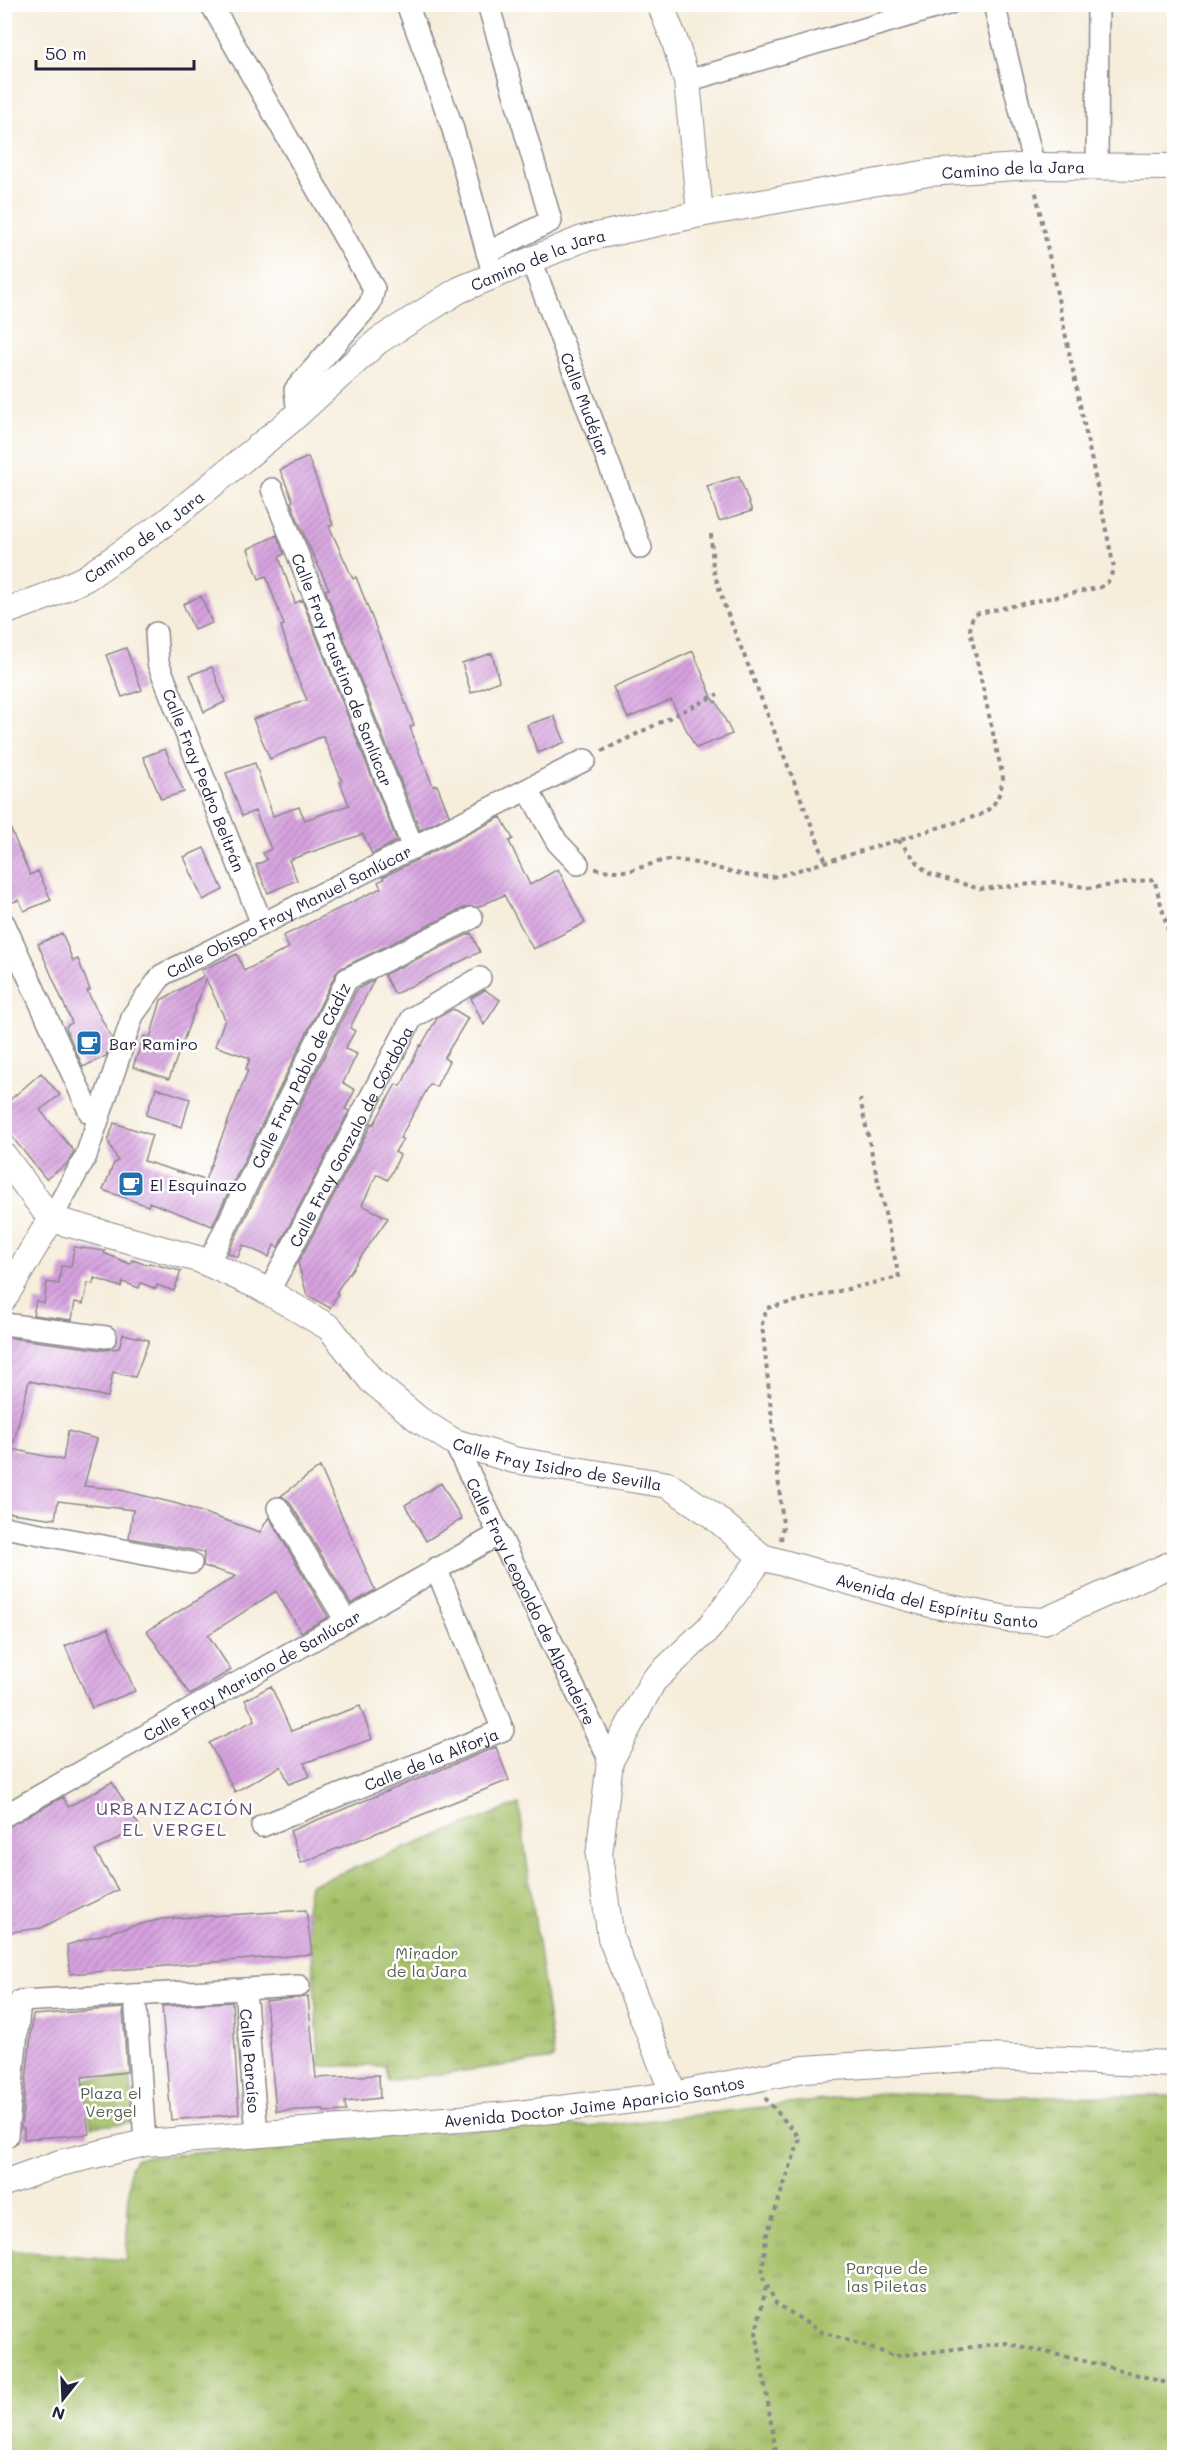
<svg xmlns="http://www.w3.org/2000/svg" width="1179" height="2462" font-family="Mali,sans-serif">
<style>
.park{fill:url(#park-tufts);stroke:#647151;stroke-width:1.5}
.building{fill:url(#building-hatch)}
.lines{fill:none;stroke-linecap:round;stroke-linejoin:round}
.minor-casing{stroke:#8c888b;stroke-width:24}
.tertiary-casing{stroke:#8c888b;stroke-width:28}
.path{stroke:#8c888b;stroke-width:4;stroke-dasharray:4.5 4.5;stroke-linecap:butt}
.minor{stroke:#fff;stroke-width:21}
.tertiary{stroke:#fff;stroke-width:26}
.labels{text-anchor:middle;dominant-baseline:central;stroke-width:5;stroke-linejoin:round;paint-order:stroke}
.street-label{font-size:16px;fill:#22223b;stroke:#fff}
.poi-label{font-size:16px;fill:#22223b;stroke:#fff;text-anchor:start}
.park-label{font-size:16px;fill:#56614d;stroke:#fff}
.neighbourhood-label{font-size:18px;letter-spacing:1.5px;fill:#614e74;stroke:#fff}
</style>
<defs>
<pattern id="park-tufts" width="24" height="20" patternUnits="userSpaceOnUse" patternTransform="scale(1.5)"><rect width="24" height="20" fill="#a5c067"/><path d="M3 7l-1-3M5 7V3M7 7l1-3M15 17l-1-3M17 17v-4M19 17l1-3" fill="none" stroke="#869c56"/></pattern>
<pattern id="building-hatch" width="6" height="6" patternUnits="userSpaceOnUse" patternTransform="scale(1.5)"><rect width="6" height="6" fill="#d6a1de"/><path d="M-1 1l2-2M0 6l6-6M5 7l2-2" fill="none" stroke="#b78abf"/></pattern>
</defs>
<rect width="100%" height="100%" fill="#fff"/>
<filter id="ink" filterUnits="userSpaceOnUse"><feTurbulence type="fractalNoise" baseFrequency=".0167" numOctaves="2"/><feDisplacementMap in="SourceGraphic" scale="12" xChannelSelector="R" yChannelSelector="G"/><feConvolveMatrix kernelMatrix="1 2 1 2 8 2 1 2 1" color-interpolation-filters="sRGB"/></filter>
<filter id="wash" filterUnits="userSpaceOnUse"><feTurbulence type="fractalNoise" baseFrequency=".008" numOctaves="4" result="noise"/><feDisplacementMap in="SourceGraphic" scale="24" xChannelSelector="R" yChannelSelector="G"/><feGaussianBlur stdDeviation="1.35" result="paint"/><feColorMatrix in="noise" values="0 0 0 0 0 0 0 0 0 0 0 0 0 0 0 0 0 1.4 0 .05"/><feComposite in="paint" operator="in"/></filter>
<g filter="url(#wash)">
<rect width="100%" height="100%" fill="#f6eddb"/>
<path class="park" d="M 519,1804 L 554,2059 L 388,2081 L 385,2066 L 320,2066 L 312,1954 L 306,1910 L 310,1885 Z
M 130,2075 L 136,2122 L 91,2127 L 85,2080 Z
M 883,2093 L 996,2097 L 1174,2096 L 1174,2457 L 5,2457 L 4,2250 L 126,2260 L 130,2167 L 136,2158 L 442,2131 L 610,2125 Z"/>
<g id="blocks">
<path class="building" d="M 308,457 L 333,525 L 329,526 L 353,579 L 356,577 L 414,725 L 410,727 L 419,752 L 433,786 L 437,785 L 449,815 L 420,830 L 325,590 L 329,589 L 306,540 L 291,502 L 293,501 L 280,470 Z
M 739,476 L 752,511 L 719,521 L 707,486 Z
M 277,535 L 284,554 L 279,557 L 295,603 L 302,600 L 397,841 L 372,854 L 363,834 L 289,860 L 297,880 L 268,893 L 256,865 L 267,860 L 263,853 L 271,849 L 255,811 L 242,816 L 226,773 L 255,763 L 273,816 L 299,807 L 305,820 L 349,805 L 340,782 L 342,781 L 323,736 L 270,759 L 253,719 L 307,700 L 297,677 L 281,626 L 284,625 L 266,576 L 259,579 L 248,549 Z
M 201,596 L 212,623 L 194,630 L 183,604 Z
M 126,648 L 142,690 L 122,697 L 106,655 Z
M 693,651 L 714,702 L 716,701 L 732,734 L 696,748 L 671,700 L 628,718 L 613,687 Z
M 492,653 L 499,681 L 471,693 L 462,663 Z
M 212,667 L 225,702 L 204,712 L 190,675 Z
M 554,716 L 565,742 L 538,753 L 527,725 Z
M 165,749 L 184,792 L 161,799 L 143,757 Z
M 4,813 L 30,875 L 38,871 L 51,900 L 24,911 L 19,900 L 4,905 Z
M 501,817 L 513,839 L 509,841 L 530,885 L 558,869 L 585,923 L 533,949 L 504,895 L 478,907 L 466,907 L 341,968 L 336,973 L 212,1226 L 149,1202 L 148,1206 L 103,1190 L 114,1163 L 118,1161 L 108,1141 L 114,1123 L 152,1135 L 144,1161 L 205,1180 L 248,1070 L 246,1069 L 250,1058 L 215,1046 L 225,1019 L 206,979 L 169,1079 L 133,1067 L 144,1036 L 150,1038 L 161,1000 L 204,976 L 201,970 L 237,954 L 244,971 L 289,948 L 283,936 L 381,888 L 378,882 L 384,879 L 383,877 Z
M 204,848 L 223,890 L 203,900 L 184,857 Z
M 62,933 L 73,961 L 78,959 L 90,990 L 87,991 L 112,1039 L 106,1056 L 83,1067 L 67,1031 L 66,1026 L 72,1023 L 38,944 Z
M 471,933 L 480,952 L 395,994 L 384,975 Z
M 374,980 L 350,1028 L 355,1031 L 345,1049 L 357,1054 L 343,1083 L 355,1090 L 345,1109 L 349,1111 L 278,1247 L 274,1245 L 269,1257 L 243,1245 L 238,1257 L 228,1253 L 357,989 Z
M 485,990 L 500,1000 L 484,1025 L 471,998 Z
M 453,1009 L 468,1018 L 444,1058 L 449,1061 L 436,1087 L 430,1084 L 400,1138 L 403,1139 L 395,1152 L 400,1155 L 388,1180 L 377,1174 L 362,1205 L 388,1218 L 336,1292 L 338,1294 L 330,1308 L 307,1295 L 298,1263 L 372,1123 L 374,1124 L 396,1084 L 401,1086 L 420,1045 L 421,1046 L 437,1018 Z
M 41,1073 L 60,1095 L 40,1110 L 74,1151 L 68,1163 L 46,1179 L 4,1127 L 4,1105 Z
M 156,1088 L 190,1099 L 182,1127 L 146,1115 Z
M 74,1247 L 105,1251 L 104,1253 L 130,1264 L 132,1260 L 147,1265 L 149,1263 L 181,1271 L 174,1291 L 157,1285 L 156,1289 L 141,1283 L 139,1288 L 123,1282 L 121,1287 L 94,1278 L 93,1284 L 88,1283 L 83,1304 L 75,1302 L 72,1320 L 33,1315 L 36,1301 L 44,1303 L 47,1282 L 59,1284 L 61,1266 L 71,1267 Z
M 123,1334 L 149,1340 L 135,1377 L 113,1372 L 108,1397 L 29,1381 L 12,1449 L 63,1460 L 68,1431 L 97,1439 L 84,1486 L 116,1489 L 178,1504 L 260,1532 L 269,1517 L 328,1617 L 301,1632 L 276,1591 L 208,1635 L 231,1670 L 190,1695 L 147,1631 L 236,1576 L 203,1566 L 204,1552 L 129,1538 L 133,1510 L 58,1501 L 55,1519 L 4,1512 L 4,1337 L 104,1350 L 119,1348 Z
M 320,1467 L 375,1590 L 351,1604 L 289,1501 L 281,1496 Z
M 441,1483 L 462,1519 L 426,1541 L 405,1505 Z
M 108,1628 L 135,1691 L 92,1708 L 65,1646 Z
M 271,1686 L 291,1731 L 360,1706 L 372,1739 L 304,1763 L 310,1776 L 289,1784 L 281,1766 L 235,1792 L 209,1743 L 255,1720 L 245,1700 Z
M 496,1747 L 509,1780 L 301,1863 L 290,1831 Z
M 112,1782 L 140,1827 L 95,1851 L 118,1890 L 41,1928 L 4,1933 L 4,1829 L 63,1797 L 68,1807 Z
M 306,1910 L 312,1954 L 70,1974 L 67,1945 L 121,1929 L 162,1919 Z
M 308,1997 L 316,2078 L 379,2075 L 380,2098 L 345,2102 L 346,2111 L 324,2112 L 324,2109 L 276,2111 L 266,2001 Z
M 232,2002 L 239,2114 L 171,2120 L 162,2006 Z
M 123,2008 L 127,2072 L 82,2077 L 89,2134 L 24,2139 L 24,2128 L 21,2128 L 33,2015 Z"/>
</g>
</g>
<g filter="url(#ink)">
<use href="#blocks" fill-opacity="0" stroke="#8c888b" stroke-width="1.5"/>
<g class="lines">
<g class="minor-casing">
<g id="minor">
<path d="M 211,4 L 374,289 L 370,304 L 295,390 L 298,414"/>
<path d="M 407,4 L 452,126 L 491,266"/>
<path d="M 994,4 L 1034,166"/>
<path d="M 687,81 L 948,4"/>
<path d="M 1097,167 L 1098,6"/>
<path d="M 487,253 L 551,221 L 488,4"/>
<path id="s1" d="M 531,260 L 641,548"/>
<path id="s2" d="M 272,489 L 413,848"/>
<path id="s3" d="M 156,633 L 158,663 L 262,924"/>
<path d="M 528,790 L 557,842 L 578,864"/>
<path d="M 4,923 L 90,1113 L 99,1117"/>
<path id="s4" d="M 51,1219 L 86,1156 L 133,1015 L 162,975 L 585,760"/>
<path id="s5" d="M 208,1264 L 347,979 L 472,918"/>
<path id="s6" d="M 268,1293 L 412,1018 L 480,978"/>
<path d="M 4,1324 L 106,1337"/>
<path id="s7" d="M 454,1442 L 610,1761"/>
<path d="M 278,1508 L 346,1621"/>
<path d="M 4,1527 L 191,1563"/>
<path id="s8" d="M 4,1816 L 499,1534"/>
<path id="s9" d="M 262,1826 L 503,1730 L 436,1568"/>
<path id="s10" d="M 245,1989 L 257,2134"/>
<path d="M 135,1995 L 145,2143"/>
<path d="M 7,2136 L 20,2001 L 299,1986"/>
</g>
</g>
<g class="tertiary-casing">
<g id="tertiary">
<path d="M 660,4 L 674,39 L 687,81 L 700,214"/>
<path id="s11" d="M 4,612 L 45,597 L 86,578 L 165,523 L 290,421 L 378,341 L 459,290 L 582,239 L 700,214 L 928,173 L 1034,166 L 1174,167"/>
<path id="s12" d="M 4,1156 L 51,1219 L 198,1259 L 260,1287 L 330,1328 L 371,1380 L 418,1419 L 454,1442 L 514,1460 L 668,1485 L 712,1515 L 762,1557 L 930,1604 L 1007,1619 L 1044,1621 L 1174,1563"/>
<path d="M 4,1298 L 51,1219"/>
<path d="M 674,2095 L 611,1938 L 599,1856 L 610,1761 L 653,1681 L 709,1628 L 762,1557"/>
<path id="s13" d="M 4,2183 L 60,2163 L 145,2143 L 510,2115 L 674,2095 L 804,2069 L 986,2057 L 1174,2064"/>
</g>
</g>
<path class="path" d="M 711,534 L 713,569 L 725,607 L 826,862
M 602,751 L 718,694
M 898,840 L 927,873 L 980,889 L 1053,882 L 1091,888 L 1154,879 L 1174,952
M 595,869 C 607,871 620,872 632,870 C 644,867 657,861 669,860 C 707,860 740,881 779,876 L 980,815 C 996,806 1000,796 1003,778 L 970,630 L 972,619 L 975,614 L 1101,587 L 1108,582 L 1114,568 L 1035,188
M 781,1540 L 783,1525 L 762,1324 L 767,1308 L 899,1277 L 860,1099
M 765,2098 L 800,2138 L 766,2237 L 762,2276 L 776,2303 L 819,2331 L 895,2356 L 1006,2343 L 1106,2366 L 1174,2385
M 766,2287 L 756,2332 L 777,2458"/>
<use href="#minor" class="minor"/>
<use href="#tertiary" class="tertiary"/>
</g>
</g>
<defs>
<g id="cafe-square" transform="scale(1.35)"><rect x="-9" y="-9" width="18" height="18" rx="4" fill="#1f6fb2" stroke="#fff"/><path d="M-5.5-4.5H6V0H3Q3 3.5 0 3.5H-2.5Q-5.5 3.5-5.5 0ZM3-3.2v2h1.7v-2ZM-6 4.5H4V6H-6Z" fill="#fff"/></g>
</defs>
<g fill-rule="evenodd">
<use href="#cafe-square" x="89" y="1043"/>
<use href="#cafe-square" x="131" y="1184"/>
</g>
<g class="labels">
<g class="street-label">
<text stroke="none"><textPath href="#s11" startOffset="1132">Camino de la Jara</textPath></text>
<text stroke="none"><textPath href="#s11" startOffset="646">Camino de la Jara</textPath></text>
<text stroke="none"><textPath href="#s1" startOffset="154">Calle Mudéjar</textPath></text>
<text stroke="none"><textPath href="#s11" startOffset="160">Camino de la Jara</textPath></text>
<text stroke="none"><textPath href="#s2" startOffset="194">Calle Fray Faustino de Sanlúcar</textPath></text>
<text stroke="none"><textPath href="#s3" startOffset="156">Calle Fray Pedro Beltrán</textPath></text>
<text stroke="none"><textPath href="#s4" startOffset="412">Calle Obispo Fray Manuel Sanlúcar</textPath></text>
<text stroke="none"><textPath href="#s5" startOffset="210">Calle Fray Pablo de Cádiz</textPath></text>
<text stroke="none"><textPath href="#s6" startOffset="177">Calle Fray Gonzalo de Córdoba</textPath></text>
<text stroke="none"><textPath href="#s12" startOffset="656">Calle Fray Isidro de Sevilla</textPath></text>
<text stroke="none"><textPath href="#s12" startOffset="1068">Avenida del Espíritu Santo</textPath></text>
<text stroke="none"><textPath href="#s7" startOffset="177">Calle Fray Leopoldo de Alpandeire</textPath></text>
<text stroke="none"><textPath href="#s8" startOffset="285">Calle Fray Mariano de Sanlúcar</textPath></text>
<text stroke="none"><textPath href="#s9" startOffset="182">Calle de la Alforja</textPath></text>
<text stroke="none"><textPath href="#s10" startOffset="72">Calle Paraíso</textPath></text>
<text stroke="none"><textPath href="#s13" startOffset="598">Avenida Doctor Jaime Aparicio Santos</textPath></text>
</g>
<g class="poi-label">
<text x="109" y="1043">Bar Ramiro</text>
<text x="150" y="1184">El Esquinazo</text>
</g>
<g class="park-label">
<text x="427" y="1952">Mirador<tspan x="427" dy="18">de la Jara</tspan></text>
<text x="111" y="2092">Plaza el<tspan x="111" dy="18">Vergel</tspan></text>
<text x="887" y="2267">Parque de<tspan x="887" dy="18">las Piletas</tspan></text>
</g>
<g class="neighbourhood-label">
<text x="175" y="1808">URBANIZACIÓN<tspan x="175" dy="21">EL VERGEL</tspan></text>
</g>
</g>
<rect width="1179" height="2462" fill="none" stroke="#fff" stroke-width="24"/>
<g transform="translate(63 2399) rotate(198)" stroke="#ffffff" stroke-width="4.5" paint-order="stroke">
<path d="M0-4.5L10 22L0 15L-10 22Z" fill="#22223b"/>
<text y="-9" font-size="16" font-weight="bold" text-anchor="middle" fill="#22223b">N</text>
</g>
<path d="M36 60v9h158v-9" fill="none" stroke="#22223b" stroke-width="3"/>
<text x="45" y="60" font-size="18" fill="#22223b" stroke="#ffffff" stroke-width="4.5" paint-order="stroke">50 m</text>
</svg>
